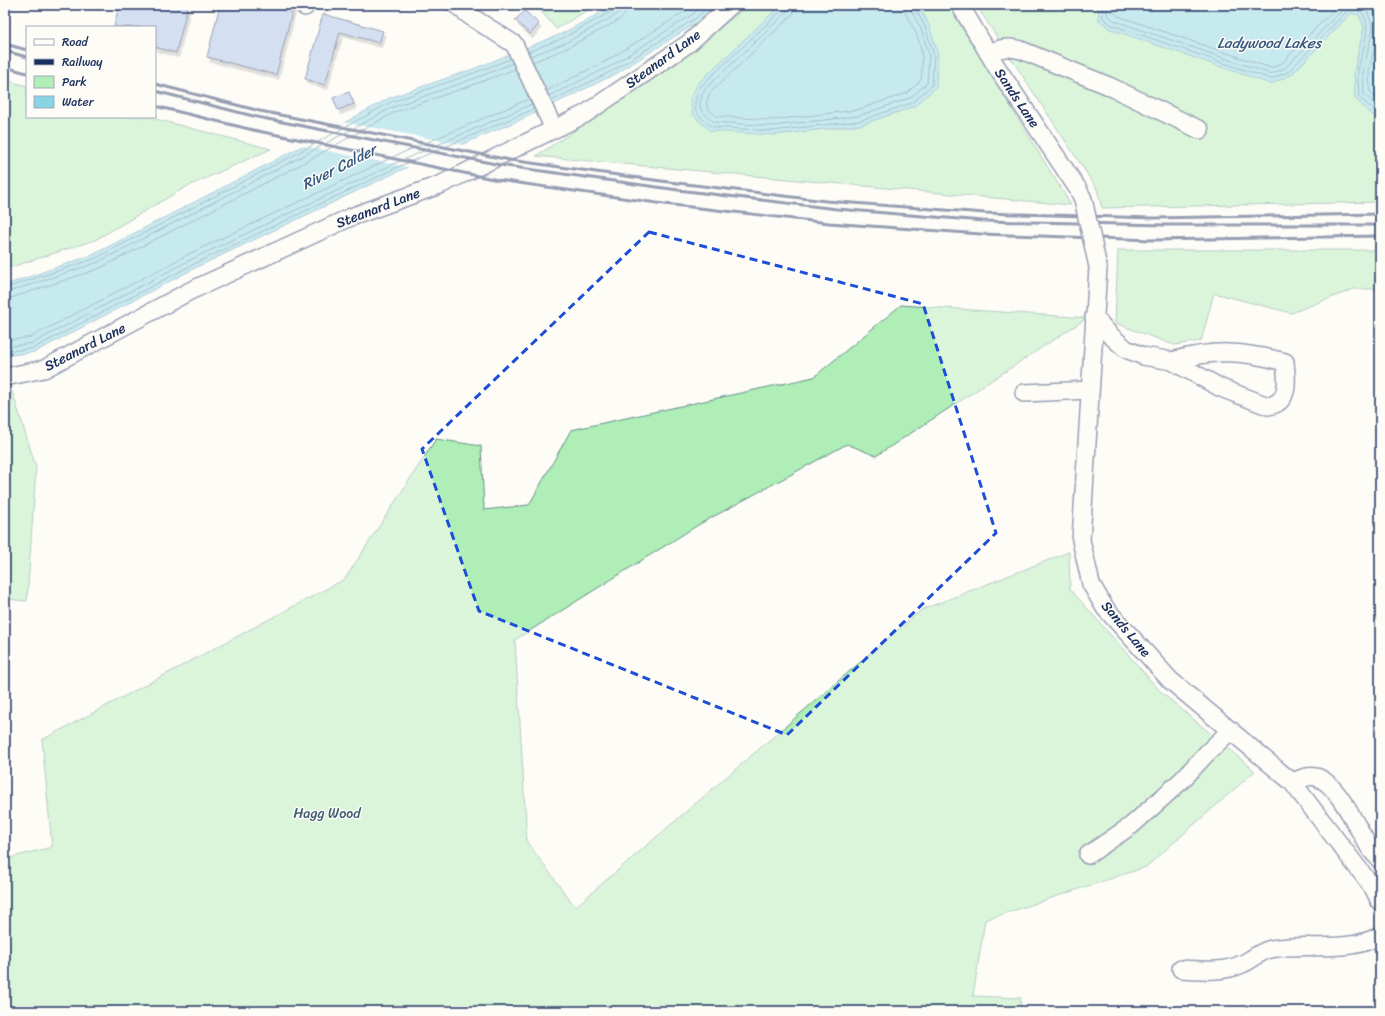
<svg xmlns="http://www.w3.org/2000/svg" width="1385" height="1016" font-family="Sriracha,sans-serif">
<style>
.green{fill:#afeeb6;stroke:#658e8a}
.water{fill:#86d4e4;stroke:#5b92ae}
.pier{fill:#fdfcf7}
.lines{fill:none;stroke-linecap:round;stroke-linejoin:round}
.shore{stroke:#467194;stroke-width:1}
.building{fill:#a2bdea;stroke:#1b2f5e;filter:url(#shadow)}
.minor-casing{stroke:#1b2f5e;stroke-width:20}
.minor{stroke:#fdfcf7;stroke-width:17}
.rail{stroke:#1b2f5e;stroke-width:3}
.minor-bridge-casing{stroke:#1b2f5e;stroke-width:20;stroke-linecap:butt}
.minor-bridge{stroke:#fdfcf7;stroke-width:17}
.marked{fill:none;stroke:#1d4ed8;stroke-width:3;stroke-dasharray:8 5;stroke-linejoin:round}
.labels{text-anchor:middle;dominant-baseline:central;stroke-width:3;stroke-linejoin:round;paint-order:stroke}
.street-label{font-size:14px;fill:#1b2f5e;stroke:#fdfcf7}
.park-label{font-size:14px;fill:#405f74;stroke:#fdfcf7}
.water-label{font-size:15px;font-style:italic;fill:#365880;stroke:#fdfcf7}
</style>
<defs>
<filter id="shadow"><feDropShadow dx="2.5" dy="4.5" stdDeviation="0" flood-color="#0004"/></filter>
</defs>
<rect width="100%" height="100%" fill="#fdfcf7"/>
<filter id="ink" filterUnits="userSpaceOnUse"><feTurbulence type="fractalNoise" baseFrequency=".025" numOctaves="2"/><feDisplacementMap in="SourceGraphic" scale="8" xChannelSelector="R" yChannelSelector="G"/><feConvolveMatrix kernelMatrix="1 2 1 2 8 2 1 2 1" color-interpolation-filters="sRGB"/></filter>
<g filter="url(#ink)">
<path class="green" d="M 536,5 L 596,5 L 556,29 Z
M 748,5 L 781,5 L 698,84 L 773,135 L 860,125 L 915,106 L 936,87 L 929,25 L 918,5 L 948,5 L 1071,205 L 536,156 L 675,65 Z
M 976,5 L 1061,6 L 1098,5 L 1099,20 L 1291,75 L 1351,13 L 1359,15 L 1364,27 L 1354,72 L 1375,117 L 1380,118 L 1380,202 L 1102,208 L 1097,189 Z
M 5,80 L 27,86 L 27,117 L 148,117 L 271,149 L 186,187 L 95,240 L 5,269 Z
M 1118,250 L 1380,250 L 1380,289 L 1354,289 L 1291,313 L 1214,293 L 1201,341 L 1174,345 L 1115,323 Z
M 901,305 L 1087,318 L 876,456 L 847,444 L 698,525 L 515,640 L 527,842 L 575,907 L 921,610 L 1069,552 L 1070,589 L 1161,692 L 1255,771 L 1146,867 L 985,920 L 973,996 L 1021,998 L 1020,1011 L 5,1011 L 5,859 L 52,847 L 42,740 L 345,579 L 436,439 L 481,446 L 484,510 L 529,505 L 571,430 L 814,377 Z
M 12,391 L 36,467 L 27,601 L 5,599 L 5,392 Z"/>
<path class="water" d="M 615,5 L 714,5 L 699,21 L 616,74 L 527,117 L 401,170 L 197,267 L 35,352 L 5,356 L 5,285 L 92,255 L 293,151 L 389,98 L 473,69 L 561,34 Z
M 781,5 L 918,5 L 929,25 L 938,54 L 936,87 L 915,106 L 860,125 L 773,135 L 710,131 L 693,115 L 690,99 L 698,83 Z
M 1098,5 L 1380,5 L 1380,118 L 1375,117 L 1355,99 L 1354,72 L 1364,27 L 1359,15 L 1351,13 L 1291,75 L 1271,84 L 1110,29 L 1099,20 Z"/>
<path class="pier" d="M 342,122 L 465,145 L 411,168 L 299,145 Z"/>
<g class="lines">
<path class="shore" d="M 784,5 L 782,10 L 701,86 C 690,109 694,112 712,127 L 772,131 L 859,121 L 912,103 L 932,85 L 934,55 L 925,27 L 915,8 L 915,5
M 789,5 L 786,13 L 705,89 C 696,108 699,109 714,122 L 772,126 L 858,116 L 910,98 L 927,83 L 929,55 L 921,29 L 911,10 L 910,5
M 795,5 L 794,12 L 790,17 L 710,93 C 704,106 706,107 716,116 L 772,120 L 857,110 L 907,93 L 921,80 C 923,61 923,49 915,31 C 911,22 904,15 904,5
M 1102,5 L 1103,18 L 1112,25 L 1271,79 L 1288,72 L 1348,10 C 1352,9 1354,9 1357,10 C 1377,16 1360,57 1358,71 C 1357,79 1359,88 1359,97 L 1377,113 L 1380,114
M 1107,5 L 1107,15 L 1115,21 L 1271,74 L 1285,68 L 1347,5
M 1113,5 L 1113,12 L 1118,16 L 1271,68 L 1282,63 L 1338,5
M 1357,5 L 1367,10 L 1373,28 L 1363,73 L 1364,94 L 1380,109
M 1370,5 C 1385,26 1372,50 1369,72 C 1369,79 1370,85 1370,92 L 1380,101
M 528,52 L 563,38 L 614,10 L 616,5
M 530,56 L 565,43 L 616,15 L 620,11 L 621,5
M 533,62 L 567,48 L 619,20 L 626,13 L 627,5
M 546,91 L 608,60 L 689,9 L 693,5
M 549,96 L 611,66 L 693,14 L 702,5
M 551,101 L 614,70 L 696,18 L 709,5
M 5,288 L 94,259 L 294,155 L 391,102 L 474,73 L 510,59
M 5,293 L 96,263 L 297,159 L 393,107 L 476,78 L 513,63
M 5,299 L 11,298 L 98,269 L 300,165 L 395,112 L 478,83 L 515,69
M 5,341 L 31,337 L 191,253 L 395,156 L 529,99
M 5,347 L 33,343 L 194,258 L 398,162 L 532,104
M 5,352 L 34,348 L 196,263 L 400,166 L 534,109"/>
</g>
<path class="building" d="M 119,5 L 188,5 L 176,53 L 155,47 L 155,27 L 114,27 Z
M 220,5 L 294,5 L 276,75 L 207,57 Z
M 525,11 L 539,24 L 530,34 L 515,20 Z
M 323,14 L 383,31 L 379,43 L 340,32 L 325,85 L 305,79 Z
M 349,92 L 354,104 L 338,110 L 333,98 Z"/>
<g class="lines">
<g class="minor-casing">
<path id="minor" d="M 456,5 L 470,16 L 514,44 L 554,129
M 960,5 L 996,66 L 1078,189
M 305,7 L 305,5
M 988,53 C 1000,48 1009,46 1021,50 L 1109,86 L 1200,130
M 1098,267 L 1081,540 L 1091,584 L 1105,608 L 1170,680 L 1292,782 L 1374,889 L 1380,902
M 1094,317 L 1110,335 L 1126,349 L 1143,356 L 1172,361 L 1221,388 L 1268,406 C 1290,403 1287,380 1285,362 C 1242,351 1215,349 1172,361
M 5,377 L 44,369 L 190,291 L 351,217 L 442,184 L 585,114 L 689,43 L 731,5
M 1024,393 L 1090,390
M 1292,782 C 1300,779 1308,775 1316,777 C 1337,782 1357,828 1368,845 C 1371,851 1376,855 1380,860
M 1088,855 L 1132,825 L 1161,799 L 1182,780 L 1206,754 L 1231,730
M 1181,969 C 1201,970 1223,973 1242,964 C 1252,960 1260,951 1271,949 C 1298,944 1325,949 1351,945 C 1361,944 1371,940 1380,936"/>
</g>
<use href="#minor" class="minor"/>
<path class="rail" d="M 5,44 L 27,50
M 5,51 L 27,57
M 5,67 L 27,73
M 155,84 L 260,111 L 510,160 L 661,181 L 826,201 L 985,213 L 1153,218 L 1380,214
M 155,91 L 257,117 L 506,166 L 678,190 L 837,209 L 983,221 L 1165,225 L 1380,225
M 155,106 L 253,130 L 498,180 L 664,204 L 829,223 L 981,234 L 1154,240 L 1380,236"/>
<g class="minor-bridge-casing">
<path id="minor-bridge" d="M 1078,189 L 1083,199 L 1098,267"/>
</g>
<use href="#minor-bridge" class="minor-bridge"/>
</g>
</g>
<path d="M0 0H1385V1016H0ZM 649,232 L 923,304 L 996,533 L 787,735 L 479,611 L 422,449 Z" fill="#fdfcf7" fill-opacity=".55" fill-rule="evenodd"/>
<path class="marked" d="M 649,232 L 923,304 L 996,533 L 787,735 L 479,611 L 422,449 Z"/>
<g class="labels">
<g class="street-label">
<text transform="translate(663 59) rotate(-36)">Steanard Lane</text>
<text transform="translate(1017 98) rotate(56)">Sands Lane</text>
<text transform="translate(378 208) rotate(-21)">Steanard Lane</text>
<text transform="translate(85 347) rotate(-27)">Steanard Lane</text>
<text transform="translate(1126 629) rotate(50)">Sands Lane</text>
</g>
<g class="park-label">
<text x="327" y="813">Hagg Wood</text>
</g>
<g class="water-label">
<text x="1269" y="43">Ladywood Lakes</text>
<text transform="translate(339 167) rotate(-27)">River Calder</text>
</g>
</g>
<rect width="1385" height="1016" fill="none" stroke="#fdfcf7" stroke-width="20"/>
<rect x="10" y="10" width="1365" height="996" fill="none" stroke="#1b2f5e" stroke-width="1.5" filter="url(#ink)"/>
<rect x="26" y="26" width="130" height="92" fill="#fdfcf7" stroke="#a3aaba"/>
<rect x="34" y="39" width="20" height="6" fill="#fdfcf7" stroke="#a3aaba"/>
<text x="62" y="46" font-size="12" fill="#1b2f5e">Road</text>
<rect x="34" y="59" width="20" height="6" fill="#1b2f5e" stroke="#a3aaba"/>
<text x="62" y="66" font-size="12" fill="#1b2f5e">Railway</text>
<rect x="34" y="76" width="20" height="12" fill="#afeeb6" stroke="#a3aaba"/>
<text x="62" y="86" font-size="12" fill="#1b2f5e">Park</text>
<rect x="34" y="96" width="20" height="12" fill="#86d4e4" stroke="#a3aaba"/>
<text x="62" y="106" font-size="12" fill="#1b2f5e">Water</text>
</svg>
